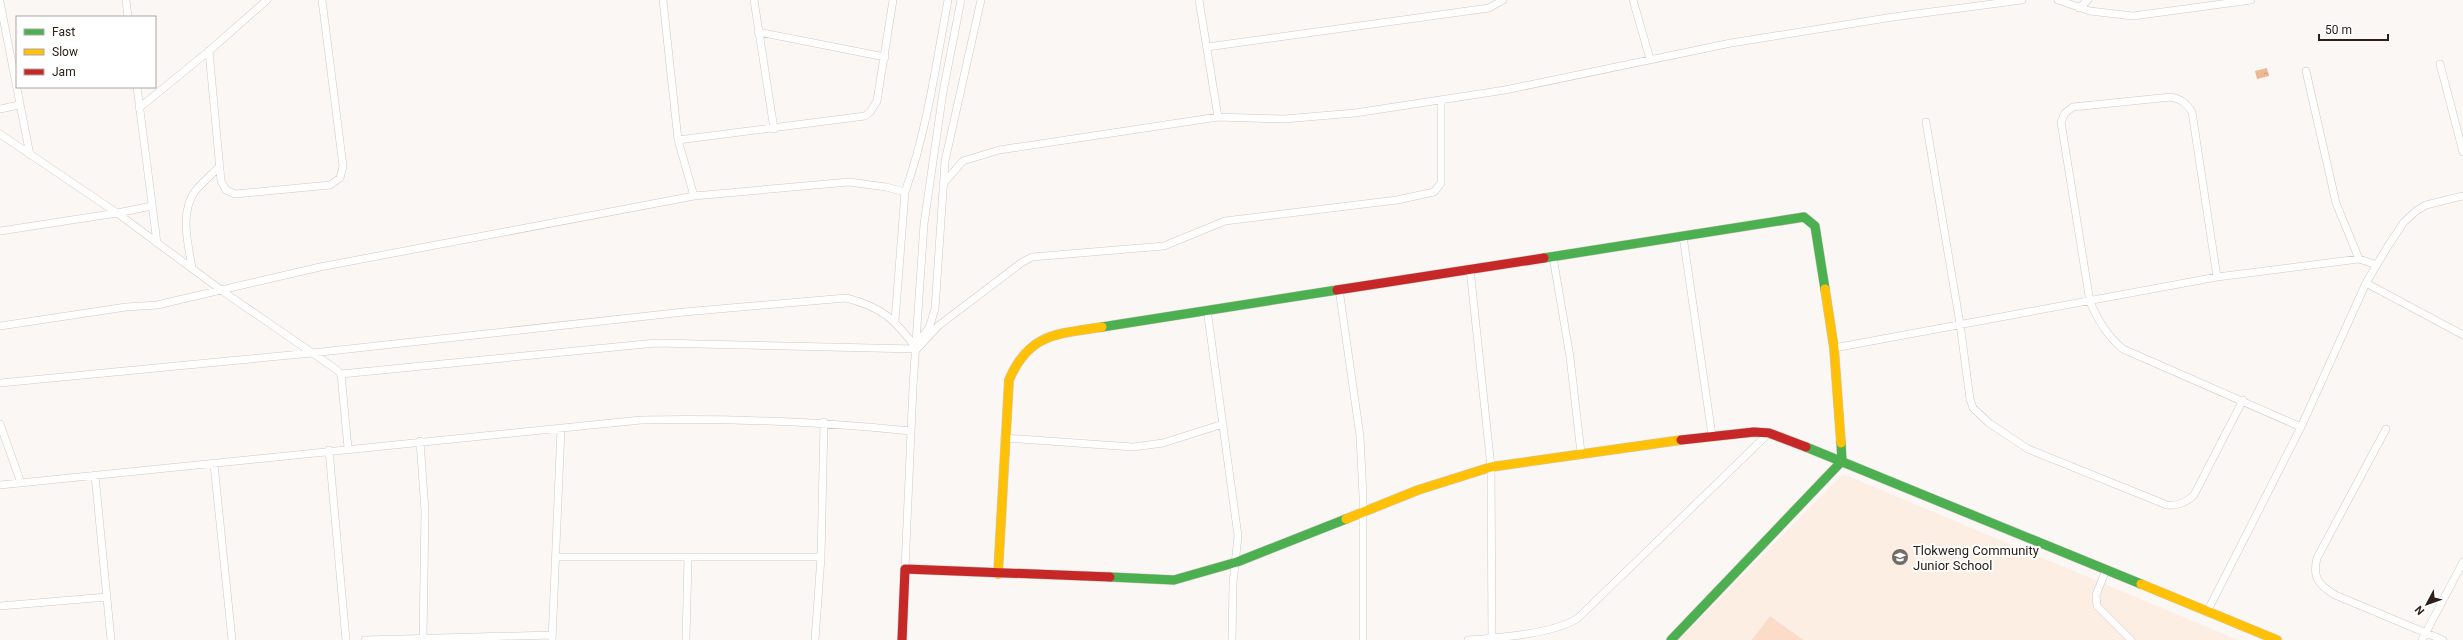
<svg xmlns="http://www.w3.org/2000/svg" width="2463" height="640" font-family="Roboto,sans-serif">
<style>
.built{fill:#fdeee4}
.pitch{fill:#fadcc8}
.water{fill:url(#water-ripples)}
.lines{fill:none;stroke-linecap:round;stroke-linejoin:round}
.street-casing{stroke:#d1c9c5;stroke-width:8}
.fast-casing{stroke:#d1c9c5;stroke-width:10}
.slow-casing{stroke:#d1c9c5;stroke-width:10}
.jam-casing{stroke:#d1c9c5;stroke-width:10}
.street{stroke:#fefefe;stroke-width:7}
.fast{stroke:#4caf50;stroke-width:9}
.slow{stroke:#ffc107;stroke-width:9}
.jam{stroke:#c62828;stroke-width:9}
.labels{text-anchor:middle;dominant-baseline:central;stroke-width:4;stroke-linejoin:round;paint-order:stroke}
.poi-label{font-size:13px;fill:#2c2018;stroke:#fff;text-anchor:start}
</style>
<defs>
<pattern id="water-ripples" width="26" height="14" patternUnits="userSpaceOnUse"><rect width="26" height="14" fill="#eeb893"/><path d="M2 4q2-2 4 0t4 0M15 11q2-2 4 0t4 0" fill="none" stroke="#cc9e7e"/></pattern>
</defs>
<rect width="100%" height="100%" fill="#faf7f5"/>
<path class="built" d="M 1843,474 L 2238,640 L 1679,640 Z"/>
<path class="pitch" d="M 1770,616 L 1803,640 L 1752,640 Z"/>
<path class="water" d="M 2267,68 L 2269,76 L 2257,79 L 2255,71 Z"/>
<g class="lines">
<g class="street-casing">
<path id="street" d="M 126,0 L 128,17
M 663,0 L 678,140 L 694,196
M 754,0 L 774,129
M 1199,0 L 1218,117
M 1633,0 L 1650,59
M 2058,0 L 2090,11 L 2133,16 L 2251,0
M 0,2 L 30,155
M 2079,8 L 2088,0
M 758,32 L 885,57
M 1207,47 L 1489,8 L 1503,0
M 209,51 L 221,181 L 226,190 L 235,194 L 330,185 L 340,178 L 343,166 L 322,0
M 2440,64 L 2463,152
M 2306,71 L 2336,203 L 2359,259
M 137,87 L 157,243
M 139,108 L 209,51 L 267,0
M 0,109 L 19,105
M 1926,122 L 1960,324 L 1970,399 L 1973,408 L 1989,423 L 2028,449 L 2167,505 C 2178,506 2186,503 2194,495 L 2243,400
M 0,134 L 117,213 L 221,290 L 337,370 L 341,374 L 348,448
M 678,140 L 865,116 L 870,112 L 877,101 L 893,0
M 943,184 L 963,161 L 999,150 L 1218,117 L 1284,119 L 1355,113 L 1505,90 L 1731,43 L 1893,17 L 2022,0
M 905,192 C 927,131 936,64 948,0
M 0,231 L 117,213 L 152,206
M 1683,236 L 1712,435
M 1553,257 L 1570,357 L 1581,453
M 192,268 C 188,243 179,212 196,190 C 203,182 212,174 220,166
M 1470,269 L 1491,467 L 1492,640
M 2217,277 L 2192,112 C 2186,103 2181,99 2171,97 L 2073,107 L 2065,113 L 2061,122 L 2090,302 C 2098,320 2107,336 2123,349 L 2301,427
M 2366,283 L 2463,335
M 1339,289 L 1360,436 L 1363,496 L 1363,640
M 1207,309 L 1238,536 L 1233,583 L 1232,640
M 0,326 L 126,307 L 157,305 L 320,267 L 694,196 L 849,182 L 886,187 L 905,192 L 895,321
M 921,338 L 929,328 L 935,309 L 945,161 L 981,0
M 1834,348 L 2217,277 L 2359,259 L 2377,265
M 341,374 L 656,343 L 917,349 L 938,326 L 1021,263 L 1032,257 L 1164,246 L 1225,221 L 1397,200 L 1434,192 L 1441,183 L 1441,100
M 0,383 L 312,353 L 684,312 L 846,298 C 883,307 895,320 917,349
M 0,424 L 21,483
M 2386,429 L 2317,558 C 2312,578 2319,585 2335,595 L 2443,640
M 1004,438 L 1133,447 L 1163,443 L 1223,424
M 420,441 L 425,511 L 423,638
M 329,450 L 346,640
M 214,464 L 232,640
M 95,475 L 111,640
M 0,485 L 641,420 C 732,418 821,422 911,431
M 556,557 L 821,557
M 905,569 L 913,386 L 924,224 L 943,92 L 961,0
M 2106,570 L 2096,595 L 2097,606 L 2131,640
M 0,606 L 107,597
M 2207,612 L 2301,427 L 2366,283 L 2388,246 L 2404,222 L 2416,211 L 2426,205 L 2463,196
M 365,640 L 552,635
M 552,640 L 561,429
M 686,640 L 688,558
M 815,640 L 821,557 L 824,422
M 1468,640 C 1497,638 1554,634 1578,618 L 1769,433
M 2422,640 L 2463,562"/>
</g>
<g class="fast-casing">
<path id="fast" d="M 1544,258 L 1804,217 L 1815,226 L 1825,289
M 1102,327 L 1337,290
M 1806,447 L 2141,584
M 1110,577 L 1174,580 L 1237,562 L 1346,519
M 1671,640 L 1842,461 L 1841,443"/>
</g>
<g class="slow-casing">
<path id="slow" d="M 1825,289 L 1834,348 L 1841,443
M 1346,519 L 1418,490 L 1491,467 L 1681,440
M 998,574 L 1009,380 C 1029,333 1057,334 1102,327
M 2141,584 L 2277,640"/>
</g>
<g class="jam-casing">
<path id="jam" d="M 1337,290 L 1544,258
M 1681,440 L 1754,432 L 1769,433 L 1806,447
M 902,640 L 905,569 L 1110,577"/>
</g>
<use href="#street" class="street"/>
<use href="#fast" class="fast"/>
<use href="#slow" class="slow"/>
<use href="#jam" class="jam"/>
</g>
<defs>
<g id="school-disc" transform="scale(0.9)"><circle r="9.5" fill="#746b65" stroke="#fff"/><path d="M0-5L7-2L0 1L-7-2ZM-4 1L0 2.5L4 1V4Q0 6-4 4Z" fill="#fff"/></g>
</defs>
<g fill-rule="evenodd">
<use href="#school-disc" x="1900" y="557"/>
</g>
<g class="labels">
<g class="poi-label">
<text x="1913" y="550">Tlokweng Community<tspan x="1913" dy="15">Junior School</tspan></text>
</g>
</g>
<rect x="16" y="16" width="140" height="72" fill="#ffffff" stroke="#aba6a3"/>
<rect x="24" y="29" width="20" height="6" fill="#4caf50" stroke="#aba6a3"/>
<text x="52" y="36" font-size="12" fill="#2c2018">Fast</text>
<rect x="24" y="49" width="20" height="6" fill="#ffc107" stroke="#aba6a3"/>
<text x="52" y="56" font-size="12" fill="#2c2018">Slow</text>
<rect x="24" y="69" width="20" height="6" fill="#c62828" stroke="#aba6a3"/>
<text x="52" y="76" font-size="12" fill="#2c2018">Jam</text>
<g transform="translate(2427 604) rotate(229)" stroke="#ffffff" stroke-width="3" paint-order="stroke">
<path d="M0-3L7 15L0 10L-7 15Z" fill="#2c2018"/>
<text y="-6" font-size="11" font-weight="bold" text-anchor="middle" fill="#2c2018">N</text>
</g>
<path d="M2319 34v6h69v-6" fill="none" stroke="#2c2018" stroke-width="2"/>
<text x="2325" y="34" font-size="12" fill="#2c2018" stroke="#ffffff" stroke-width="3" paint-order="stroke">50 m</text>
</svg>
